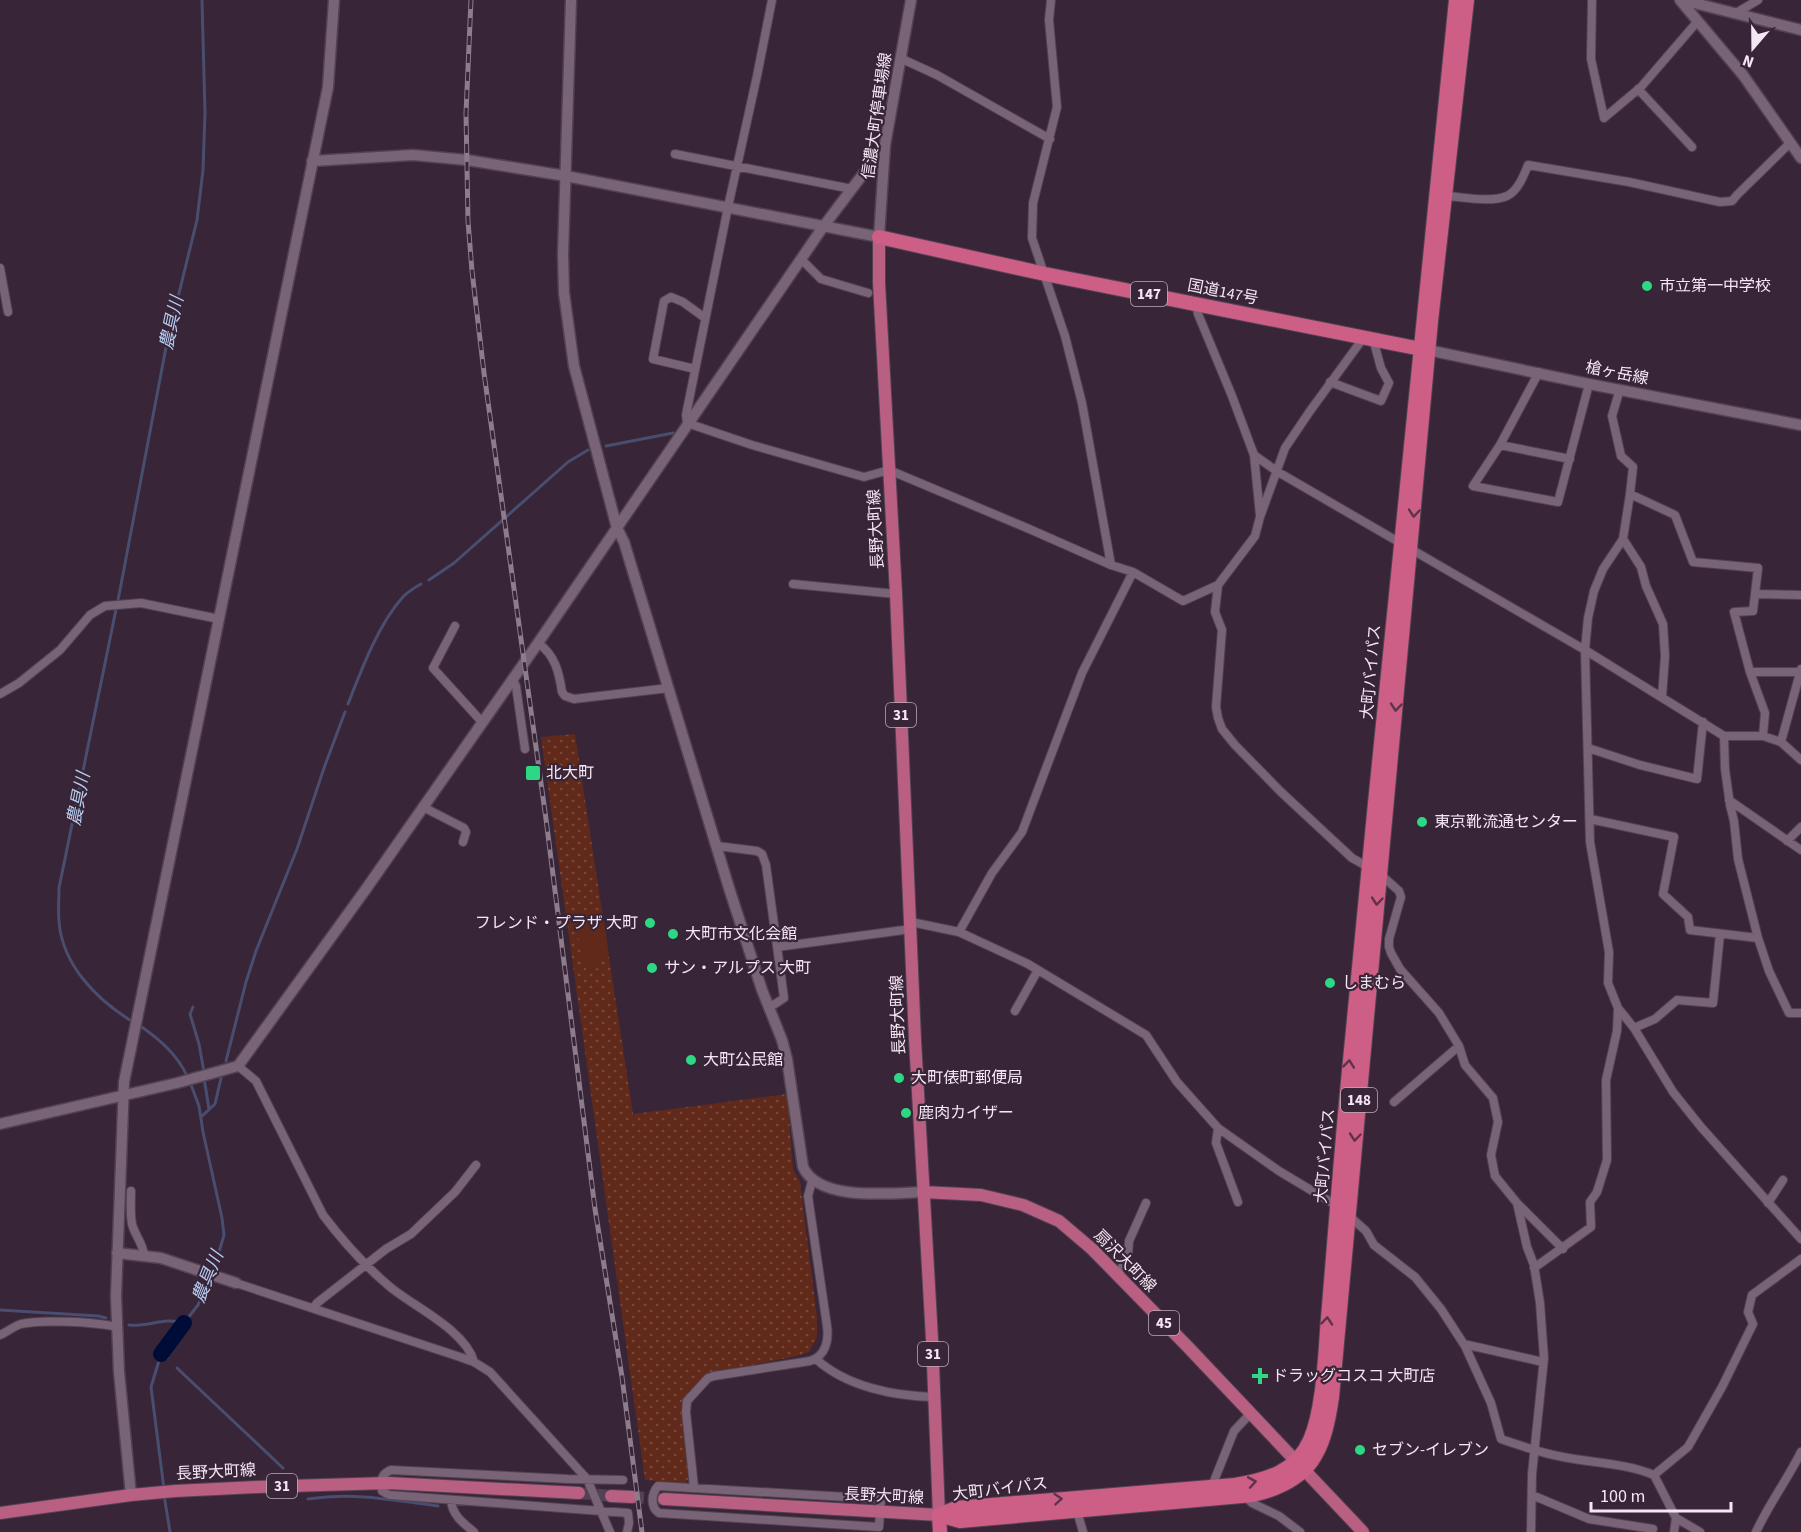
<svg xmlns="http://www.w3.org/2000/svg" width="1801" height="1532" font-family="'Source Sans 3','Noto Sans JP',sans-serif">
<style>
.grass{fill:url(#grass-dots)}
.pitch{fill:#602919}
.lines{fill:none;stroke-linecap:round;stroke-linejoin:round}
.stream{stroke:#494e70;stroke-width:3}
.river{stroke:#000c38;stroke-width:16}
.primary-tunnel{stroke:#544253;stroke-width:12;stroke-dasharray:12 6;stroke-linecap:butt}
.minor-casing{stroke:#524251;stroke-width:10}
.tertiary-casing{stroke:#524251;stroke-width:13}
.secondary-casing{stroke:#524251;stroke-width:13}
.primary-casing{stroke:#524251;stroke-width:14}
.trunk-casing{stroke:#524251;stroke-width:16}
.minor{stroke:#786377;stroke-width:8}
.tertiary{stroke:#786377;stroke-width:10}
.secondary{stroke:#786377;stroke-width:10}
.primary{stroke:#b85f82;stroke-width:12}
.trunk{stroke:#cd5e86;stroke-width:14}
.rail-casing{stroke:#8d7d8c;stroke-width:5}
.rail{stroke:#382537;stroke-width:3;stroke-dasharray:9;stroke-linecap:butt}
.oneway{stroke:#5d334b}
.poi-dot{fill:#2dd884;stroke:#382537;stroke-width:2}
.labels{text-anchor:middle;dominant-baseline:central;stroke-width:4.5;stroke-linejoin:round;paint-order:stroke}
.shield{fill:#382537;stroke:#bcadbb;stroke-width:1.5}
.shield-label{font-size:15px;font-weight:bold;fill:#f4e7f3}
.street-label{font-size:16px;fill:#f4e7f3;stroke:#382537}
.poi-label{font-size:16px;fill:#f4e7f3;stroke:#382537;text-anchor:start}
.water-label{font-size:18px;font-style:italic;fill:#b6cdf2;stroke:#382537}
</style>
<defs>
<pattern id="grass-dots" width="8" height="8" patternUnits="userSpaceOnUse" patternTransform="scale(1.5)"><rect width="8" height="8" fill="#602919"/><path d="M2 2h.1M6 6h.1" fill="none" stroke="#77483b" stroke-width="1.8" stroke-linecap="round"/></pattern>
</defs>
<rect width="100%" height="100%" fill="#382537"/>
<path class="grass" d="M 575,734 L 633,1114 L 787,1094 L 793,1169 L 800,1182 L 817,1317 L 817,1337 L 809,1352 L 797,1356 L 707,1374 L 682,1401 L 688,1479 L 685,1483 L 645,1480 L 541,737 Z"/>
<path class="pitch" d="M 591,911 L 603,913 L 609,957 L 598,959 L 599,968 L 586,970 L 584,956 L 581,957 L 575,913 Z"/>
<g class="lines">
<path class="stream" d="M 606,446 L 673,433
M 429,580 L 454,563 L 568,462 L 588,450
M 348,704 C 361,671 378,625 402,598 C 407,592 414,588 421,584
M 193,1007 L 190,1014 L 199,1044 L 204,1072
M 133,1022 C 97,1000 62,965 59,921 C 58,910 59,899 59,888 L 120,590 L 167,342 L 197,220 L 203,170 L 205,113 L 202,0
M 139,1025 C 159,1039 177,1054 187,1076
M 226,1061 L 246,982 L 256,951 L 297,849 L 324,768 L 345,712
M 204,1078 L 209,1109
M 201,1117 L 215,1104 L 221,1078
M 0,1310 L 98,1316 L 106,1318
M 129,1325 C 148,1327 164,1317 184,1323 L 198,1305 L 216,1262 L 224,1235 L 222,1218 L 203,1132 L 199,1106 L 190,1082
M 177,1368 L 283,1468
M 164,1489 L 151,1387 L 161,1354 L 167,1358
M 164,1495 L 170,1532
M 308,1499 C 353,1492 393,1500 438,1506"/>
<path class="river" d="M 161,1354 L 184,1323"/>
<path class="primary-tunnel" d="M 579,1493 L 611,1496
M 632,1497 L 664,1499"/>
<g class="minor-casing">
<path id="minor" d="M 772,0 L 757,76 L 728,207 L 686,415 L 687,423 L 752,445 L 864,477 L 889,470 L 1027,528 L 1111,565 L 1133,572 L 1183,601 L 1218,585
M 1051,0 L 1049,20 L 1057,107 L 1033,203 L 1032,238 L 1065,336 L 1082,403 L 1111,565
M 1592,0 L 1591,59 L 1604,118 L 1641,87 L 1697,22
M 1736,13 L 1758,0
M 900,58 L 937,75 L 1050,139
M 1638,89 L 1692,147
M 675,154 L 852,189
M 1446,196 C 1463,197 1491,203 1507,196 C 1518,191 1524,175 1528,165 L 1629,182 L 1720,202 L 1732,201 L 1737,195 L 1790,143
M 801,259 L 821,279 L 868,293
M 0,268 L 8,312
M 1196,303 L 1198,314 L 1232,396 L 1254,455 L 1260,515
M 1364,337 L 1310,411 L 1285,448 L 1260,517 L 1255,536 L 1218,585 L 1215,612 L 1222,630 L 1216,707 L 1218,718 L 1222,729 L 1235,745 L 1281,792 L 1352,858 L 1370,868
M 695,369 L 653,359 L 664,301 L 671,297 L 683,302 L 705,318
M 1539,372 L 1500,445 L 1473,486 L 1558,502 L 1589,384
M 1330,382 L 1381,401 L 1389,383 L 1381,368 L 1373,339
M 1620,389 L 1612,416 L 1621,456 L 1633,467 L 1630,494 L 1623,539 L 1603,569 L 1594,591 L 1588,618 L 1585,650 L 1590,842 L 1609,952 L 1608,983 L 1618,1008 L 1634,1028 L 1673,1092 L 1701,1127 L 1801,1239
M 1500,445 L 1570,459
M 1254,455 L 1278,472 L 1585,650 L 1724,736 L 1763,736 L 1781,742 L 1801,760
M 1630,494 L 1675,515 L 1693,562 L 1758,568 L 1755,594
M 1623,539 L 1641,567 L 1646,586 L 1663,624 L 1665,656 L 1662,697
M 793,584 L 896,594
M 455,626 L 433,668 L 482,722
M 538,643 C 555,655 559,672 562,692 L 565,696 L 574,699 L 669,688
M 1750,672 L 1801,672
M 512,679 L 516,686 L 525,749
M 0,694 L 19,683 L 60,650 L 90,615 L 105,606 L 141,603 L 219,619
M 1724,736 L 1725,769 L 1730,805 L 1734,821 L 1738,859 L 1758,938 L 1769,971 L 1789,1013 L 1801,1013
M 1763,736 L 1765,713 L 1750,672 L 1734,612 L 1753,611 L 1755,594 L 1801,595
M 1781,742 L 1801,669
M 1588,748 L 1640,765 L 1697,779 L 1703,722
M 1729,800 L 1801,850
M 423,807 L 464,828 L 466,832 L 463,842
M 1590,819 L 1674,837 L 1663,894 L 1688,917 L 1690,930 L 1758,938
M 1787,841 L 1801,827
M 717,846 L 757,851 L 762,854 L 766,865 L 784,998 L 775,1004 L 768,1006
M 1380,874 L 1399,891 L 1401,897 L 1389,939 L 1389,947 L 1391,953 L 1400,969 L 1439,1013 L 1459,1046 L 1465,1065 L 1493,1098 L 1498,1122 L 1491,1155 L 1495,1176 L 1517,1203 L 1527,1247 L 1534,1265 L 1540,1303 L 1544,1358 L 1532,1474 L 1531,1532
M 911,922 L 959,932 L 1028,964 L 1146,1035 L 1177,1082 L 1218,1128 L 1279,1171 L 1339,1207
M 959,932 L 992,873 L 1022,832 L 1082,673 L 1133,572
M 777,947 L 911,929
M 1015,1011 L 1038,970
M 1634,1028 L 1655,1019 L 1677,1000 L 1713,1003 L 1720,934
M 238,1066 L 256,1081 L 323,1215 C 342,1240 364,1265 389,1286 C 412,1306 466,1330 474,1362
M 1394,1102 L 1459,1046
M 1218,1128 L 1216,1143 L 1238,1202
M 131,1191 C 131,1202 130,1214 132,1224 C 135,1236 143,1243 144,1255
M 1517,1203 L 1563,1249
M 1768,1203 L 1783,1180
M 1348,1215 L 1366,1231 L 1374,1245 L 1415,1277 L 1441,1309 L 1465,1346 L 1491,1403 L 1501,1439 C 1521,1446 1541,1453 1563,1457 C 1593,1463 1625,1463 1654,1475 L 1676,1518 L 1700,1532
M 1534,1268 L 1591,1227 L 1590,1202 L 1597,1192 L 1607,1160 L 1606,1080 L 1617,1031 L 1618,1008
M 1118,1275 L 1128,1255 L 1129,1241 L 1146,1203
M 236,1283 L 460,1357 L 474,1362 L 490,1372 L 587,1479 L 610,1532
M 313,1308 L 317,1303 L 386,1249 L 411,1234 L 455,1192 L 476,1165
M 0,1335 C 7,1332 14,1326 21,1324 C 42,1319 96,1322 117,1327
M 1464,1344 L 1543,1362
M 816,1359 C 847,1387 894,1396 934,1397
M 1654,1475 L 1688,1447 L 1722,1387 L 1753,1324 L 1748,1312 L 1752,1295 L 1801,1259
M 623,1480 L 568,1479 L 391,1470 C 381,1474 380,1482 382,1491 L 389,1495 L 628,1513 L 629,1523 L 627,1532
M 658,1486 L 881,1499 L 879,1527 L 659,1513 C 650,1507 651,1494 658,1486 Z
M 1212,1486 L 1234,1431 L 1250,1414
M 694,1487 L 686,1412 L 687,1401 L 708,1378 L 714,1376 L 810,1361 C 826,1356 829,1340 827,1326 L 808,1196 L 812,1181
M 1532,1495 L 1589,1519 L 1653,1529
M 1245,1496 L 1252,1503 L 1279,1516 L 1300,1532
M 451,1500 C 452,1515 463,1523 474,1532
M 1077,1511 L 1083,1532
M 1674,1532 L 1676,1518
M 1756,1532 C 1769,1504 1787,1480 1801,1452"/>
</g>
<g class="tertiary-casing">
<path id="tertiary" d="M 571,0 L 563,254 L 564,293 L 574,366 L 617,528 L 624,542 L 729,888 L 762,990 L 782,1040 L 787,1059 L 803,1167 C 819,1202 890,1193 923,1192
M 1680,0 L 1743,75 L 1801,158
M 1682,0 L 1801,30
M 312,161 L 413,155 L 467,160 L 566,176 L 879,237
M 0,1124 L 177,1083 L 238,1066 L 366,889 L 538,643 L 823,227 L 885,145
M 117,1253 L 161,1258 L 236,1283
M 131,1495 L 119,1372 L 116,1296 L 124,1082 L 328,87 L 334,0"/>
</g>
<g class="secondary-casing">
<path id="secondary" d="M 879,237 L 885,145 L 911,0
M 1428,350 L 1589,384 L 1801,425"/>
</g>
<g class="primary-casing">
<path id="primary" d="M 923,1192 L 981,1195 L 1023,1205 L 1059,1221 L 1092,1249 L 1187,1346 L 1363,1532
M 611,1496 L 632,1497
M 664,1499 L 939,1515 L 932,1339 L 915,1040 L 896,594 L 879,283 L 879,237
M 0,1513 L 131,1495 L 175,1491 L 257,1487 L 388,1483 L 579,1493"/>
</g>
<g class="trunk-casing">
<path id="trunk" d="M 879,237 L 1045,274 L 1426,350
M 939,1515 L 960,1521 L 1253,1495 C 1311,1481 1324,1453 1332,1397 L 1431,321 L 1467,0
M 939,1515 L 956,1508 L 1235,1485 C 1266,1480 1296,1472 1310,1440 C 1324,1408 1325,1353 1328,1318 C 1335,1235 1341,1153 1349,1071 C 1384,714 1417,357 1456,0
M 939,1515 L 940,1532"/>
</g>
<use href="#minor" class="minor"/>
<use href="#tertiary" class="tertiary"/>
<use href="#secondary" class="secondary"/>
<use href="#primary" class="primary"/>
<use href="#trunk" class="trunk"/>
<g class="rail-casing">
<path id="rail" d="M 471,0 L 466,113 L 468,221 L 472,271 L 484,373 L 546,819 L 595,1209 L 622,1377 L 642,1532"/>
</g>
<use href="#rail" class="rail"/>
</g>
<defs><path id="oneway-chevron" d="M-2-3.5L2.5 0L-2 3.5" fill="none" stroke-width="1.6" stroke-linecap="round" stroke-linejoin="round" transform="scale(1.5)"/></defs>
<g class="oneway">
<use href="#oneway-chevron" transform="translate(1414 513) rotate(95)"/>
<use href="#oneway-chevron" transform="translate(1396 707) rotate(95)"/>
<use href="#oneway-chevron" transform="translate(1377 901) rotate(95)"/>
<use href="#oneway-chevron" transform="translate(1349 1064) rotate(-84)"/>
<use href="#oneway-chevron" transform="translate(1355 1137) rotate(95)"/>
<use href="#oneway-chevron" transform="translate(1327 1321) rotate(-85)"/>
<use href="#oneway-chevron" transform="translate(1252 1482) rotate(-10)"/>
<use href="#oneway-chevron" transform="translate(1058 1499) rotate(-5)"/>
</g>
<g class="poi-dot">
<circle cx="1647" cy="286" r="6"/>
<rect x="525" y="765" width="16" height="16" rx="3"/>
<circle cx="1422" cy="822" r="6"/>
<circle cx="650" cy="923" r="6"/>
<circle cx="673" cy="934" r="6"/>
<circle cx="652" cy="968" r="6"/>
<circle cx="1330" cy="983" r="6"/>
<circle cx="691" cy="1060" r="6"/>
<circle cx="899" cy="1078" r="6"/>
<circle cx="906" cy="1113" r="6"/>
<path d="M1257 1367h6v6h6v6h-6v6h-6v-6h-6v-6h6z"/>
<circle cx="1360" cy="1450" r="6"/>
</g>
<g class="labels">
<g class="shield">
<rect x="1131" y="282" width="36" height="24" rx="4.5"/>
<rect x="886" y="703" width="30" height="24" rx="4.5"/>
<rect x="1341" y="1088" width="36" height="24" rx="4.5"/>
<rect x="1149" y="1311" width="30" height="24" rx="4.5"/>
<rect x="918" y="1342" width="30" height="24" rx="4.5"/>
<rect x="267" y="1474" width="30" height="24" rx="4.5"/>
</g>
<g class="shield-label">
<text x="1149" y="294">147</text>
<text x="901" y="715">31</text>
<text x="1359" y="1100">148</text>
<text x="1164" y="1323">45</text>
<text x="933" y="1354">31</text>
<text x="282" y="1486">31</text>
</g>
<g class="street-label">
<text transform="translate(877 116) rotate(-82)">信濃大町停車場線</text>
<text transform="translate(1223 292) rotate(11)">国道147号</text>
<text transform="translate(1617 373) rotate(11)">槍ヶ岳線</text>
<text transform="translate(876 529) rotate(-93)">長野大町線</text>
<text transform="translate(1371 672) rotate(-85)">大町バイパス</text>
<text transform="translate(898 1015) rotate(-92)">長野大町線</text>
<text transform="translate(1325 1156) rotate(-85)">大町バイパス</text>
<text transform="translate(1125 1261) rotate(45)">扇沢大町線</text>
<text transform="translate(216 1472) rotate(-3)">長野大町線</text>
<text transform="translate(1000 1489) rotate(-7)">大町バイパス</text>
<text transform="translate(884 1496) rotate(3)">長野大町線</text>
</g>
<g class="poi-label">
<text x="1659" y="286">市立第一中学校</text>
<text x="546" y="773">北大町</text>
<text x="1434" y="822">東京靴流通センター</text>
<text x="638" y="923" text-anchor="end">フレンド・プラザ 大町</text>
<text x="685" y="934">大町市文化会館</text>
<text x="664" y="968">サン・アルプス 大町</text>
<text x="1342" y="983">しまむら</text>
<text x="703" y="1060">大町公民館</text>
<text x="911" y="1078">大町俵町郵便局</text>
<text x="918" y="1113">鹿肉カイザー</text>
<text x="1272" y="1376">ドラッグコスコ 大町店</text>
<text x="1372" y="1450">セブン-イレブン</text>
</g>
<g class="water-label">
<text transform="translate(172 323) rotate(-78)">農具川</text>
<text transform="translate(79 799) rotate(-79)">農具川</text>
<text transform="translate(208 1277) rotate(-68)">農具川</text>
</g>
</g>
<g transform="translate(1753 48) rotate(200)" stroke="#382537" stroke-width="4.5" paint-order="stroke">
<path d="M0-4.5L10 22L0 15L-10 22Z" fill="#f4e7f3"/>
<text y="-9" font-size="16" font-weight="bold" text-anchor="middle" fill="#f4e7f3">N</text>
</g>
<path d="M1591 1502v9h140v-9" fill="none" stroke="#f4e7f3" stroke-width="3"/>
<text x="1600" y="1502" font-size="18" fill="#f4e7f3" stroke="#382537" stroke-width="4.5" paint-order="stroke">100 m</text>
</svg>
